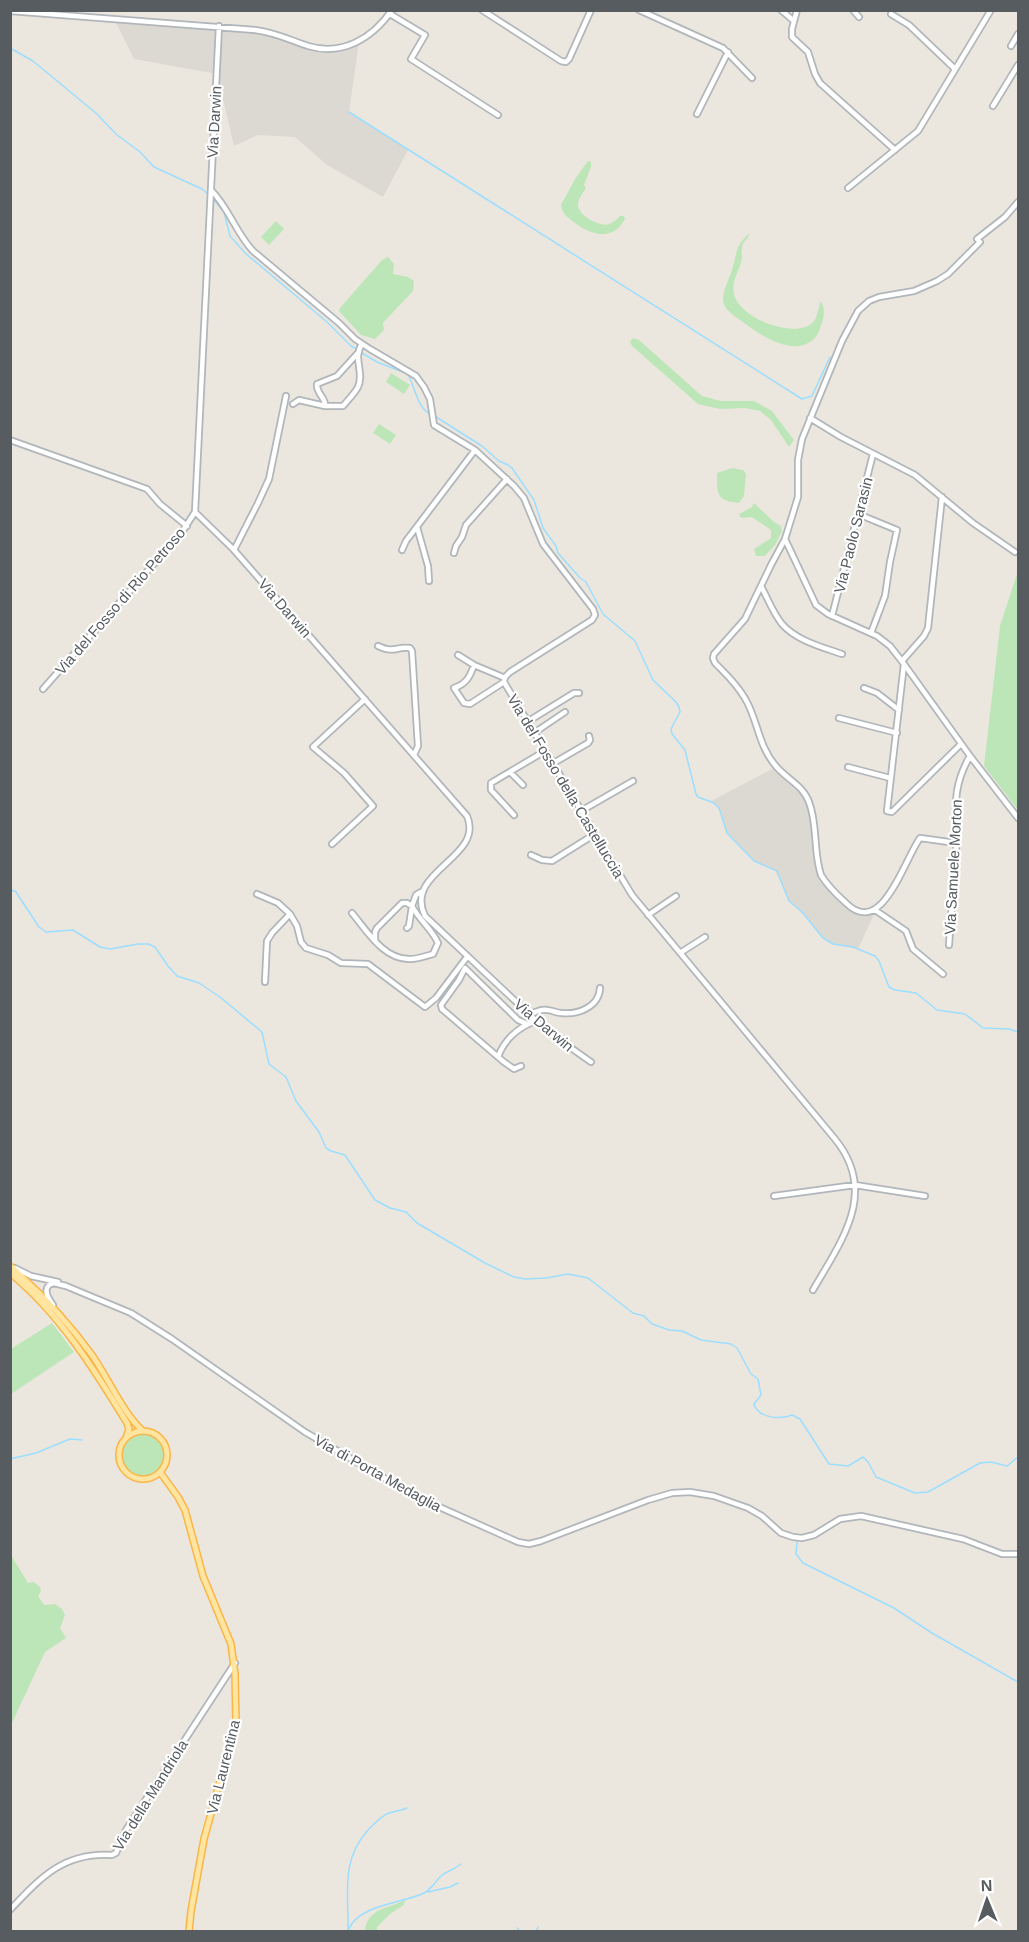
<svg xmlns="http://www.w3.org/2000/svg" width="1029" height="1942" font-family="Helvetica,sans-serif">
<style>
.industrial{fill:#dcd9d3}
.green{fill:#bde6b8}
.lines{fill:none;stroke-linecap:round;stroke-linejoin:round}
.stream{stroke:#9bdeff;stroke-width:1.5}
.minor-casing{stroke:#b1b6bb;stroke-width:8}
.major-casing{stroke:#fab549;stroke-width:8}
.minor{stroke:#fff;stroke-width:4.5}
.major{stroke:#ffe5a0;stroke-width:5}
.labels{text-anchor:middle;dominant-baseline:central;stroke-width:4.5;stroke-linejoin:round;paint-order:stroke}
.street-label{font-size:15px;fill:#575c61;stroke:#fff}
</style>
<rect width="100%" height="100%" fill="#ece7de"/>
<path class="industrial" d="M 114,19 L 268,32 L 317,48 L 337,49 L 359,42 L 349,112 L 408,150 L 383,197 L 327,165 L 295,137 L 258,135 L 234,146 L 217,74 L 134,59 Z
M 776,767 L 799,787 L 811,809 L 821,875 L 843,901 L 864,913 L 877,908 L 858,949 L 833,944 L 820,935 L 802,912 L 789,901 L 775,870 L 754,861 L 727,833 L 719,808 L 711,801 Z"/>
<path class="green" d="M 588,161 L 591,162 L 591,167 L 584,185 L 586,188 C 582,194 578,199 578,206 C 580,216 599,227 609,224 C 613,223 617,219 620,216 L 624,216 L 625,219 C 613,242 591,235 575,223 C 568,218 562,214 561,205 L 575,179 Z
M 276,221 L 284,229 L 269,245 L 261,237 Z
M 750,233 C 749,238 745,240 743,244 C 741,249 742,254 742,258 C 740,271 731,280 734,294 C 739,319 797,340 813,322 C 818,317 818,307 821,301 C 825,308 824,315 822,323 C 820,328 818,335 814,339 C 793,358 760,335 743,322 C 736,317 723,310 723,299 C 723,291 728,281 731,273 C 738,254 733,247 750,233 Z
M 388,257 L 394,264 L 393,274 L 408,277 L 414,281 L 413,291 L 383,323 L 384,330 L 375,339 L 361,335 L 339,311 L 340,308 L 382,260 Z
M 633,338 L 639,340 L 702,396 L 721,401 L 754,401 L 772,411 L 794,440 L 789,447 L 771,420 L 760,411 L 745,408 L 720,409 L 698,404 L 632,346 L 630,342 Z
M 391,373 L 410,385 L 404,394 L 386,382 Z
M 379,424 L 396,435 L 390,444 L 373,433 Z
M 732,468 L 743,470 L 746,474 L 744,496 L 739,503 C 716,501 717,494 717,473 Z
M 754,503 L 774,522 L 781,526 L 782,531 L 775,545 L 765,556 L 756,556 L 754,549 L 771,538 L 771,530 L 752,517 L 741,518 L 739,514 L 752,507 Z
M 1018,571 L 1018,810 L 984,766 L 1000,626 Z
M 52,1323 L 74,1352 L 11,1394 L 11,1349 Z
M122 1455a21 21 0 1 1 42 0a21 21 0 1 1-42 0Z
M 11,1555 L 28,1583 L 34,1582 L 40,1587 L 41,1591 L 38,1596 L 44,1605 L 55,1604 L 62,1609 L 65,1615 L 60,1628 L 66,1638 L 45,1652 L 11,1725 Z
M 405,1900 L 404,1905 L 390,1914 L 377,1927 L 377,1931 L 365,1931 C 366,1909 389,1908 405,1900 Z"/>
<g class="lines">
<path class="stream" d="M 10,48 L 33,61 L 97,114 L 117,135 L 139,151 L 154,167 L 202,189 L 209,195
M 349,112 L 802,399 L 812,396 L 830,357
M 213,199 L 224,212 L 230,236 L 245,253 L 327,322 L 351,346 L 358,350
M 362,353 L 377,362 L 408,374 C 416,390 417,411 436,417 L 482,446 L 499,461 L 508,465 L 512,468 L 534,500 L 543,528 L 556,546 L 558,553 L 580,578 L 586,582 L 603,614 L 635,641 L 653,680 L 676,702 L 679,707 L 680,712 L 671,729 L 672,734 L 685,750 L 696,794 L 698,797 L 714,803 L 719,808 L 727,833 L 754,861 L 777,871 L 789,901 L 802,912 L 823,938 L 833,944 L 853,947 L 875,956 L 879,961 L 889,987 L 895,990 L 916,993 L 937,1010 L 965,1014 L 983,1028 L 1009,1029 L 1018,1032
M 10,889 L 16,892 L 39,927 L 46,932 L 73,930 L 100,947 L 110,949 L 138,944 L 148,944 L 155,947 L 168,966 L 177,976 L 199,983 L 220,997 L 262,1032 L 269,1064 L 286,1077 L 296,1101 L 319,1132 L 326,1148 L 331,1151 L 345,1155 L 375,1200 L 390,1208 L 406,1212 L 417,1223 L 485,1263 L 514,1277 L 525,1279 L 546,1278 L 568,1274 L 588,1278 L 633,1313 L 644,1316 L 652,1324 L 669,1330 L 682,1331 L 701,1340 L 731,1344 L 737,1348 L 751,1374 L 758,1379 L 761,1395 L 754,1404 C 758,1418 780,1420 792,1415 L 800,1419 L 829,1464 L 848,1466 L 863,1457 L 868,1462 L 876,1477 L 915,1493 L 928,1492 L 980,1463 L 991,1462 L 1007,1466 L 1018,1457
M 10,1459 L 36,1453 L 70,1439 L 82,1440
M 797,1542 L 796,1554 L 803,1563 L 894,1608 L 932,1633 L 1018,1682
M 428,1892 L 450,1887 L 458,1883
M 517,1928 L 521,1932
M 349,1929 C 358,1905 404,1903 424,1893 C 432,1889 435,1882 441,1876 C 447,1871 455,1869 461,1864
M 348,1932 C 349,1894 340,1861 368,1830 C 373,1825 382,1815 389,1813 C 395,1811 400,1811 407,1808
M 536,1932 L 538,1927"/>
<g class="minor-casing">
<path id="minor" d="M 482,10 L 561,61 L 566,62 L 569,59 L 591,10
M 639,10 L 723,48 L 752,78
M 781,10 L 794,21
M 797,10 L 792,29 L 792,37 L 808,52 L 815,74 L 820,83 L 895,150
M 853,10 L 859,17
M 10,11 L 255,30 C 274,32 290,40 308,46 C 342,56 372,39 392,10
M 390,14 L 425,35 L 411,59 L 498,115
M 891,14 L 909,25 L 955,69
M 1011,46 L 1018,34
M 993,106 L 1018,65
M 697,114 L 728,52
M 848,188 L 918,131 L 991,10
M 211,190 C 229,208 236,233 253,251 L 339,323 L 355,339 L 370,349 L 416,376 L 424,387 L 430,399 L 434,425 L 475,450 L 514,486 L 524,498 L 543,544 L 593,609 L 595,615 L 592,620 L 510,672 L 505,677 L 504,682 L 632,895 L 835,1139 C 879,1193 841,1241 813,1290
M 293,404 L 299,400 L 325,406 L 343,406 C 348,400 355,393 358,387 C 365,372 352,359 362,344
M 325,406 C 326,397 316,394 317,384 L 337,376 L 357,354
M 810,418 L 841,437 L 915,475 L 973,523 L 1015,552
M 10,440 L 147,489 L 160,504 L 187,526
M 195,512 L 234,550 L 467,816 C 485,858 403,871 425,916 L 547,1031 L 591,1062
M 858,514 L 897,530 L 890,562 L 885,596 L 871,633
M 417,527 L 428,566 L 429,581
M 785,539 L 816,605 L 828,614 L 877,636 L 890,646 L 904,664 L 970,756 L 1018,818
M 234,550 L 258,503 L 269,479 L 286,396
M 402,550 L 406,541 L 475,450
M 454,553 L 456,546 L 462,537 L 466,525 L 507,479
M 761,586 C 768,599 773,613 782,624 C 797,641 822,647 842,654
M 832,616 L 873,454
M 378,646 C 396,654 395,646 410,648 L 412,651 L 418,746 L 414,755
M 458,655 L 474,665 L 505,678
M 902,661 L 924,636 L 928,628 L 942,497
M 904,664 L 887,811 L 892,812 L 961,744
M 474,665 C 470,677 466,684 454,688 L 464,703 L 470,704 L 504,682
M 864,688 L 877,693 L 899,710
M 43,689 L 182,532 L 195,512 L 219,26
M 839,718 L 897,733
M 527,722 L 574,693 L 579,693
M 534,733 L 565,712
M 552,764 L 588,743 L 590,740 L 589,736
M 848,767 L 890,778
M 510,772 L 523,785
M 581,811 L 633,781
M 514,815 L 491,790 L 491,783 L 545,751
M 956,843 L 920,838 C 904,860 882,939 846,903 C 837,895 827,885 821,875 C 813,851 818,825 809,802 C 803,785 786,779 775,765 C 759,746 758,723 747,702 C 739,687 727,675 715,663 L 713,658 L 714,654 L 745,619 L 771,565 L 785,539 L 798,497 L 798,460 L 802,439 L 842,341 L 858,311 L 869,301 L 879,297 L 914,291 L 937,281 L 948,274 L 980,242 L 977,239 L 1005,217 L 1018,202
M 332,844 L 373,806 L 344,773 L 313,747 L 365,699
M 531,855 L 542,860 L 552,861 L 595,834
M 257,894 L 278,903 L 290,914 L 297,926 L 301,942 L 306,948 L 328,955 L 341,963 L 368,964 L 425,1007 L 436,998 L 467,957
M 875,910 L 906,931 L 913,949 L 943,974
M 352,913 C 367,931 384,960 410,959 C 418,959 426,956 433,954 L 438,943 C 432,929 419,920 412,906 L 416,895 L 421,892
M 648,915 L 676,896
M 375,940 L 375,932 L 377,928 L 402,903 L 407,903 L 412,906 L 409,926 L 407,928
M 949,945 C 951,914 954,883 956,852 C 958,815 949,792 970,756
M 680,953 L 705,937
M 265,982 L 267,941 L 272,933 L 290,914
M 529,1015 C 535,1012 541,1009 547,1010 C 552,1010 556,1013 561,1013 C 578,1015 599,1007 600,988
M 498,1057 C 504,1040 518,1027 536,1021
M 521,1066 L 514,1069 L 504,1062 L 442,1009 L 441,1005 L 459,980 L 465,968 L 518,1020 L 527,1024
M 774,1196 L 855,1185 L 925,1196
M 15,1268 L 31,1276 L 58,1282
M 53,1305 C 49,1299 43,1291 49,1285 L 54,1283 L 66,1286 L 131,1313 L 172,1339 L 305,1432 L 417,1497 L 518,1542 L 529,1544 L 541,1541 L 648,1500 L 672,1493 L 690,1492 L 714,1496 L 748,1508 L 762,1516 L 781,1533 L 793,1537 L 802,1538 L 814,1535 L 840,1519 L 861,1516 L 963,1539 L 1002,1554 L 1018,1554
M 10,1910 C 41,1877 64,1852 112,1855 L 116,1853 L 126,1830 L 235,1663"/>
</g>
<g class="major-casing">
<path id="major" d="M 10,1266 C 41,1293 68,1322 92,1355 C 107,1376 124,1415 143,1431
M 10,1273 C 60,1314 94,1369 127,1423 L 129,1429 L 126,1438
M119 1455a24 24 0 1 1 48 0a24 24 0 1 1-48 0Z
M 160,1472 L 178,1497 L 185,1510 L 203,1576 L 231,1644 L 235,1674 L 236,1723 L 204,1839 L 191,1911 L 189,1932"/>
</g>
<use href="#minor" class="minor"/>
<use href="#major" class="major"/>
</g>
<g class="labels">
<g class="street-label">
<text transform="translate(214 122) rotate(-87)">Via Darwin</text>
<text transform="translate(853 535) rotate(-76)">Via Paolo Sarasin</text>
<text transform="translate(120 601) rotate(-49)">Via del Fosso di Rio Petroso</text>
<text transform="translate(285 608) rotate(49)">Via Darwin</text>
<text transform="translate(566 786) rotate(59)">Via del Fosso della Castelluccia</text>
<text transform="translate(953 867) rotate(-87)">Via Samuele Morton</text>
<text transform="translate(544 1025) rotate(40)">Via Darwin</text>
<text transform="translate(378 1473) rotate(29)">Via di Porta Medaglia</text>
<text transform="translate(223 1767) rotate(-76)">Via Laurentina</text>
<text transform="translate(150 1795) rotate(-58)">Via della Mandriola</text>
</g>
</g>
<rect width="1029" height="1942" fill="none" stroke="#575c61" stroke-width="24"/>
<g transform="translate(987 1900) rotate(358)" stroke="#ffffff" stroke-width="4.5" paint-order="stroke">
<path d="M0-4.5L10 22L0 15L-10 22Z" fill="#575c61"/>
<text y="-9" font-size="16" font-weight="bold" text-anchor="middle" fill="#575c61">N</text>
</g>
</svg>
